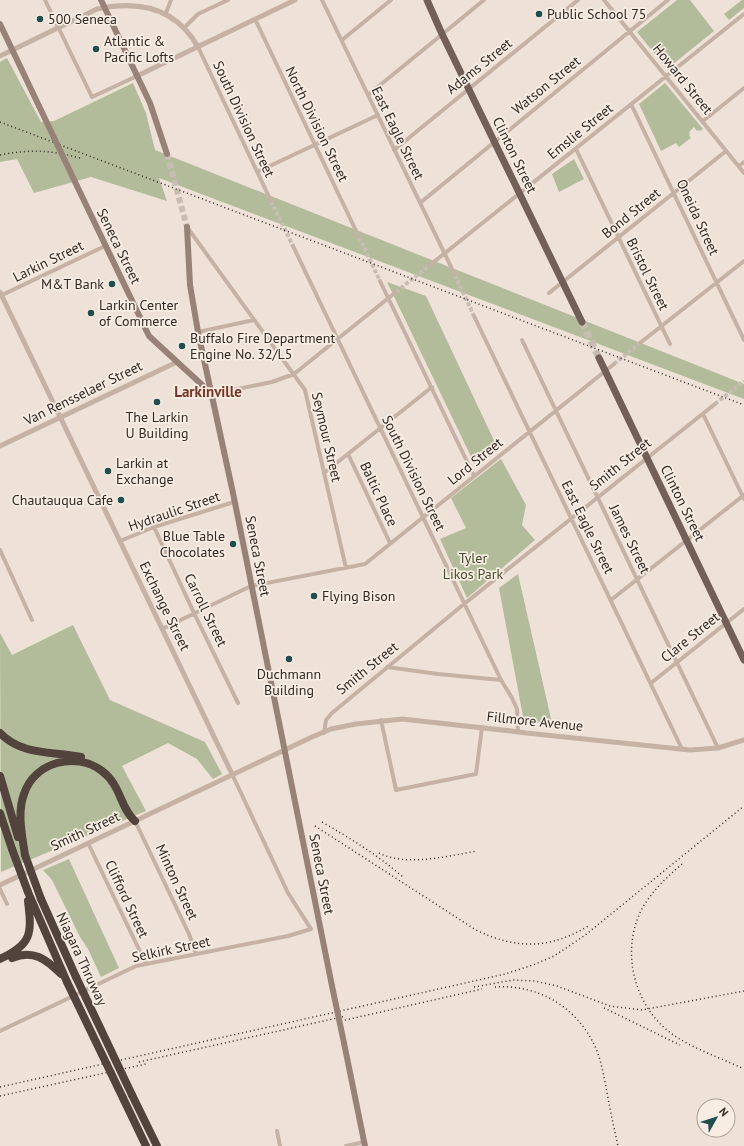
<svg xmlns="http://www.w3.org/2000/svg" width="744" height="1146" font-family="'PT Sans',sans-serif">
<style>
.green{fill:#b2bc9a}
.lines{fill:none;stroke-linecap:round;stroke-linejoin:round}
.minor-tunnel{stroke:#c8bdb4;stroke-width:4;stroke-dasharray:4 2;stroke-linecap:butt}
.secondary-tunnel{stroke:#c8bdb4;stroke-width:6;stroke-dasharray:6 3;stroke-linecap:butt}
.primary-tunnel{stroke:#c8bdb4;stroke-width:7;stroke-dasharray:7 3.5;stroke-linecap:butt}
.minor{stroke:#c5b2a5;stroke-width:4}
.tertiary{stroke:#c5b2a5;stroke-width:5}
.secondary{stroke:#988177;stroke-width:6}
.primary{stroke:#725f58;stroke-width:7}
.motorway{stroke:#52433d;stroke-width:8}
.rail{stroke:#312926;stroke-width:1.5;stroke-dasharray:1 3;stroke-linecap:butt}
.secondary-bridge{stroke:#988177;stroke-width:6}
.motorway-bridge{stroke:#52433d;stroke-width:8}
.poi-dot{fill:#1f4e4f;stroke:#f7ede3;stroke-width:1.5}
.labels{text-anchor:middle;dominant-baseline:central;stroke-width:3.5;stroke-linejoin:round;paint-order:stroke}
.poi-label{font-size:14px;fill:#312926;stroke:#f7ede3;text-anchor:start}
.street-label{font-size:14px;fill:#312926;stroke:#f7ede3}
.park-label{font-size:14px;fill:#434d2c;stroke:#f7ede3}
.neighbourhood-label{font-size:15px;font-weight:bold;fill:#793526;stroke:#f7ede3}
</style>
<rect width="100%" height="100%" fill="#eee2d8"/>
<path class="green" d="M 677,0 L 690,0 L 714,31 L 667,69 L 637,32 Z
M 742,0 L 744,0 L 744,8 L 729,20 L 724,14 Z
M 7,58 L 41,122 L 54,121 L 133,83 L 146,113 L 155,150 L 744,384 L 744,399 L 159,178 L 167,201 L 91,177 L 34,193 L 17,159 L 0,162 L 0,62 Z
M 665,83 L 703,129 L 700,131 L 699,130 L 697,131 L 694,127 L 689,132 L 690,134 L 689,135 L 691,138 L 679,147 L 676,143 L 661,151 L 639,104 Z
M 574,159 L 584,179 L 559,192 L 552,174 Z
M 387,282 L 426,296 L 498,449 L 476,467 Z
M 501,459 L 526,505 L 522,525 L 535,540 L 467,598 L 440,539 L 466,528 L 451,498 Z
M 518,574 L 552,723 L 524,722 L 499,588 Z
M 73,625 L 110,700 L 205,742 L 222,774 L 213,779 L 197,759 L 168,743 L 122,766 L 146,811 L 1,872 L 0,633 L 12,655 Z
M 69,859 L 119,968 L 101,977 L 88,949 L 80,937 L 52,880 L 43,870 Z"/>
<g class="lines">
<path class="minor-tunnel" d="M 271,201 L 293,246
M 359,237 L 380,281
M 455,275 L 474,316
M 396,292 L 430,265
M 614,364 L 640,343
M 715,404 L 744,381"/>
<path class="secondary-tunnel" d="M 167,154 L 187,227"/>
<path class="primary-tunnel" d="M 582,322 L 599,358"/>
<path class="minor" d="M 45,0 L 92,97 L 137,76
M 322,0 L 455,275
M 604,0 L 744,173
M 166,13 L 171,0
M 255,19 L 359,237
M 184,28 L 198,14 L 228,0
M 342,40 L 391,0
M 198,47 L 271,201
M 368,95 L 484,0
M 631,104 L 744,340
M 703,121 L 744,88
M 576,149 L 670,344
M 394,150 L 578,0
M 739,166 L 744,162
M 257,172 L 378,115
M 420,203 L 668,0
M 187,227 L 305,390 L 346,568
M 293,246 L 501,680 L 512,698 L 517,709 L 518,732
M 430,265 L 744,14
M 380,281 L 474,476
M 549,293 L 726,151
M 0,296 L 105,246
M 474,316 L 682,749
M 198,332 L 254,320
M 522,340 L 718,748
M 640,343 L 744,261
M 212,394 L 272,382 L 294,374 L 396,292
M 703,414 L 744,499
M 348,454 L 390,543
M 324,473 L 432,387
M 154,527 L 194,613 L 238,703
M 120,541 L 154,527 L 234,502
M 0,550 L 32,620
M 611,600 L 744,495
M 162,629 L 251,586 L 365,564 L 614,364
M 387,667 L 438,674 L 501,680
M 651,683 L 744,609
M 381,720 L 396,790 L 476,774 L 482,727
M 324,733 L 326,720 L 332,713 L 464,604 L 715,404
M 135,821 L 189,934 L 196,954
M 88,843 L 146,964
M 0,889 L 7,904
M 0,1031 L 136,966 L 288,936 L 311,929 L 288,893 L 232,774
M 277,1131 L 280,1146
M 346,1146 L 364,1142"/>
<path class="tertiary" d="M 0,56 L 97,9 C 139,0 176,8 198,47
M 137,76 L 295,0
M 0,292 L 232,774
M 0,446 L 177,362
M 0,885 L 312,737 L 331,729 L 356,724 L 402,719 L 511,731 L 526,733 L 690,750 L 718,748 L 744,740"/>
<path class="secondary" d="M 101,0 L 150,103 L 167,154
M 0,24 L 39,106
M 77,186 L 149,336 L 212,394
M 187,227 L 190,285 L 198,332 L 233,493 L 332,986
M 344,1043 L 365,1146"/>
<path class="primary" d="M 427,0 L 442,34 L 582,322
M 599,358 L 744,660"/>
<path class="motorway" d="M 0,733 C 22,756 53,751 81,757
M 0,776 L 18,837
M 0,813 L 12,849
M 25,855 C 22,835 17,813 24,794 C 34,762 76,751 102,771 C 121,785 120,808 135,821
M 28,892 L 67,982
M 41,899 L 76,977
M 12,958 C 33,949 46,959 61,974
M 0,959 C 32,944 32,934 28,901
M 132,1095 L 157,1146
M 123,1098 L 146,1146"/>
<path class="rail" d="M 0,122 L 744,405
M 0,155 C 30,149 53,150 83,159
M 322,822 C 353,840 376,854 403,877
M 315,826 L 476,930 C 517,950 551,949 590,925
M 379,853 C 406,867 448,856 477,851
M 682,864 C 667,877 653,890 643,907 C 619,950 634,1009 675,1036 C 696,1050 721,1058 744,1069
M 474,987 L 513,980 L 535,981 L 557,986 L 610,1006 L 642,1010 L 744,991
M 495,987 C 540,984 580,1009 597,1051 C 602,1064 604,1078 607,1092 C 610,1110 614,1128 618,1146
M 604,1008 L 680,1045
M 341,1021 L 482,989
M 139,1062 L 346,1016
M 0,1087 L 412,995 L 505,974 L 533,965 L 554,956 L 584,936 L 744,806
M 0,1096 L 146,1064"/>
<path class="secondary-bridge" d="M 39,106 L 77,186
M 332,986 L 344,1043"/>
<path class="motorway-bridge" d="M 12,849 L 28,892
M 25,855 L 41,899
M 76,977 L 132,1095
M 67,982 L 123,1098"/>
</g>
<g class="poi-dot">
<circle cx="539" cy="14" r="4"/>
<circle cx="40" cy="19" r="4"/>
<circle cx="96" cy="49" r="4"/>
<circle cx="112" cy="284" r="4"/>
<circle cx="91" cy="313" r="4"/>
<circle cx="182" cy="346" r="4"/>
<circle cx="157" cy="402" r="4"/>
<circle cx="108" cy="471" r="4"/>
<circle cx="121" cy="500" r="4"/>
<circle cx="233" cy="544" r="4"/>
<circle cx="314" cy="596" r="4"/>
<circle cx="289" cy="659" r="4"/>
</g>
<g class="labels">
<g class="poi-label">
<text x="547" y="14">Public School 75</text>
<text x="48" y="19">500 Seneca</text>
<text x="104" y="41">Atlantic &amp;<tspan x="104" dy="16">Pacific Lofts</tspan></text>
<text x="104" y="284" text-anchor="end">M&amp;T Bank</text>
<text x="99" y="305">Larkin Center<tspan x="99" dy="16">of Commerce</tspan></text>
<text x="190" y="338">Buffalo Fire Department<tspan x="190" dy="16">Engine No. 32/L5</tspan></text>
<text x="157" y="417" text-anchor="middle">The Larkin<tspan x="157" dy="16">U Building</tspan></text>
<text x="116" y="463">Larkin at<tspan x="116" dy="16">Exchange</tspan></text>
<text x="113" y="500" text-anchor="end">Chautauqua Cafe</text>
<text x="225" y="536" text-anchor="end">Blue Table<tspan x="225" dy="16">Chocolates</tspan></text>
<text x="322" y="596">Flying Bison</text>
<text x="289" y="674" text-anchor="middle">Duchmann<tspan x="289" dy="16">Building</tspan></text>
</g>
<g class="street-label">
<text transform="translate(479 66) rotate(-39)">Adams Street</text>
<text transform="translate(683 79) rotate(51)">Howard Street</text>
<text transform="translate(546 85) rotate(-39)">Watson Street</text>
<text transform="translate(244 119) rotate(65)">South Division Street</text>
<text transform="translate(317 124) rotate(64)">North Division Street</text>
<text transform="translate(580 131) rotate(-39)">Emslie Street</text>
<text transform="translate(398 133) rotate(64)">East Eagle Street</text>
<text transform="translate(515 155) rotate(64)">Clinton Street</text>
<text transform="translate(631 213) rotate(-39)">Bond Street</text>
<text transform="translate(698 217) rotate(65)">Oneida Street</text>
<text transform="translate(119 246) rotate(64)">Seneca Street</text>
<text transform="translate(48 261) rotate(-26)">Larkin Street</text>
<text transform="translate(648 274) rotate(64)">Bristol Street</text>
<text transform="translate(83 393) rotate(-26)">Van Rensselaer Street</text>
<text transform="translate(327 437) rotate(77)">Seymour Street</text>
<text transform="translate(475 461) rotate(-39)">Lord Street</text>
<text transform="translate(620 464) rotate(-39)">Smith Street</text>
<text transform="translate(414 473) rotate(64)">South Division Street</text>
<text transform="translate(379 494) rotate(65)">Baltic Place</text>
<text transform="translate(683 503) rotate(64)">Clinton Street</text>
<text transform="translate(174 511) rotate(-19)">Hydraulic Street</text>
<text transform="translate(588 527) rotate(64)">East Eagle Street</text>
<text transform="translate(630 539) rotate(64)">James Street</text>
<text transform="translate(258 556) rotate(79)">Seneca Street</text>
<text transform="translate(165 606) rotate(64)">Exchange Street</text>
<text transform="translate(206 610) rotate(64)">Carroll Street</text>
<text transform="translate(690 637) rotate(-39)">Clare Street</text>
<text transform="translate(367 668) rotate(-39)">Smith Street</text>
<text transform="translate(535 721) rotate(6)">Fillmore Avenue</text>
<text transform="translate(85 831) rotate(-25)">Smith Street</text>
<text transform="translate(322 874) rotate(79)">Seneca Street</text>
<text transform="translate(177 882) rotate(65)">Minton Street</text>
<text transform="translate(127 899) rotate(65)">Clifford Street</text>
<text transform="translate(171 949) rotate(-12)">Selkirk Street</text>
<text transform="translate(82 959) rotate(65)">Niagara Thruway</text>
</g>
<g class="park-label">
<text x="473" y="558">Tyler<tspan x="473" dy="16">Likos Park</tspan></text>
</g>
<g class="neighbourhood-label">
<text x="208" y="391">Larkinville</text>
</g>
</g>
<g transform="translate(716 1118) rotate(51)"><circle r="19" fill="#f7ede3" stroke="#a89f97"/>
<path d="M0-3L7 15L0 10L-7 15Z" fill="#1f4e4f"/>
<text y="-6" font-size="11" font-weight="bold" text-anchor="middle" fill="#312926">N</text>
</g>
</svg>
